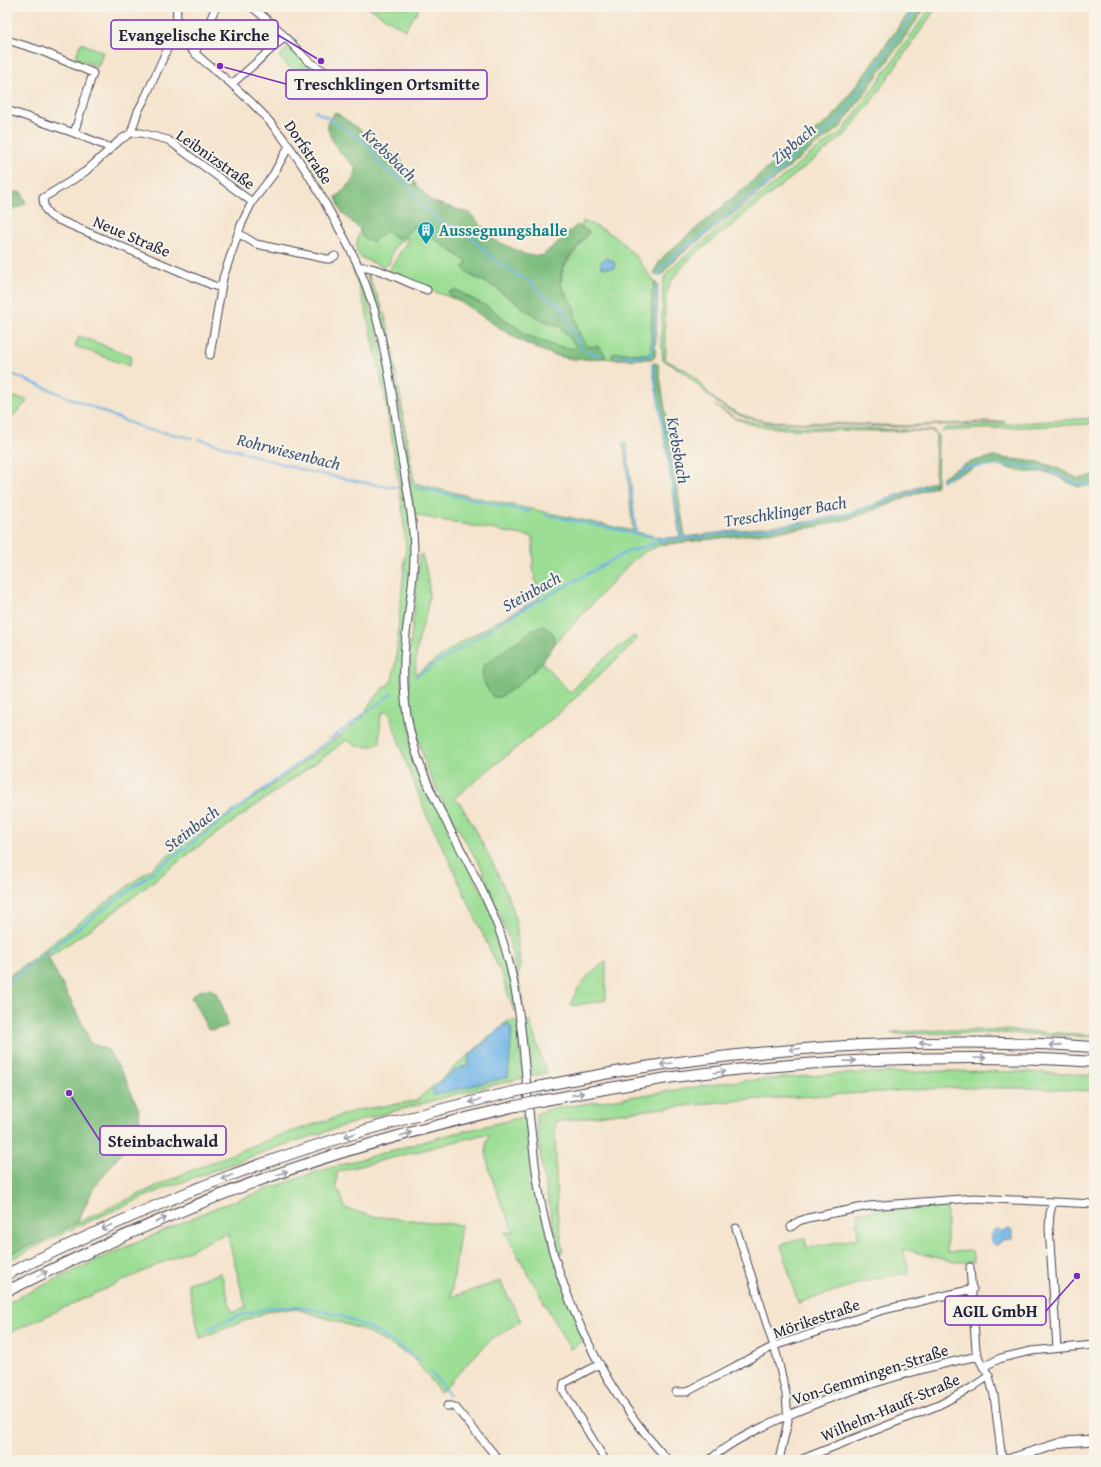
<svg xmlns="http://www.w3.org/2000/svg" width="1101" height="1467" font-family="'Gentium Book Plus',serif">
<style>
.green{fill:#9cde95;stroke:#5f8068}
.forest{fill:#7dbd7e;stroke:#50705c}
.water{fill:#72b5e7;stroke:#4a6c91}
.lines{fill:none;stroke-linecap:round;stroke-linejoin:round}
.stream{stroke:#72b5e7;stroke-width:2}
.minor-casing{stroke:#423f51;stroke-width:9}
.major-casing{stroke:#423f51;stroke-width:11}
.highway-casing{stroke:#423f51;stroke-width:12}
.minor{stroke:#fff;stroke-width:7}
.major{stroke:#fff;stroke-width:9}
.highway{stroke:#fff;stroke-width:10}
.highway-bridge-casing{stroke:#423f51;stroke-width:12;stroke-linecap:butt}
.highway-bridge{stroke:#fff;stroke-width:10}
.oneway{stroke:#9c9ca7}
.labels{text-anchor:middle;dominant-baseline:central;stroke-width:4;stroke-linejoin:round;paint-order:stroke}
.street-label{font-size:16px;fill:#22223b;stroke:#f7f3e8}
.culture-label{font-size:16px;font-weight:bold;fill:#0d838f;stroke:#f7f3e8;text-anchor:start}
.water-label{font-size:17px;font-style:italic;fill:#3e5577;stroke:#f7f3e8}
.leader{fill:none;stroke:#7b2cbf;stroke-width:1.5}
.callout-dot{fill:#7b2cbf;stroke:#f7f3e8;stroke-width:1.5}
.callout{fill:#f7f3e8;stroke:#7b2cbf;stroke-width:1.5}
.callout-label{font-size:17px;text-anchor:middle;font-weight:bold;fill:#22223b}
</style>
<rect width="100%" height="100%" fill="#f7f3e8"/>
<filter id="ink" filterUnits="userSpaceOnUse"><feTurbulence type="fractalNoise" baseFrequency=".025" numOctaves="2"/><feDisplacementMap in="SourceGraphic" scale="8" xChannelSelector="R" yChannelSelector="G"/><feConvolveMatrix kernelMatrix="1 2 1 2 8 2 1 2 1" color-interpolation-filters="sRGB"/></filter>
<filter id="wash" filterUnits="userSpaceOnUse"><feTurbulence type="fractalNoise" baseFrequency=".012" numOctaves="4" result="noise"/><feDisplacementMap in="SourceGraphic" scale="16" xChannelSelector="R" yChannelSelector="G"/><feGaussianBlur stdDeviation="0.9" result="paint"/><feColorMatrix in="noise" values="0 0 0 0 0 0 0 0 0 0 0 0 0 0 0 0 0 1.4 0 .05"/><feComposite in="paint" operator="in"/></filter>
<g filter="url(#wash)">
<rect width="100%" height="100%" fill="#f5e4ce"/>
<path class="green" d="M 368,7 L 420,7 L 405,30 Z
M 931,7 L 937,7 L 871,102 L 845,135 L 694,255 C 663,284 665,293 665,334 C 665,342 667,351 665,359 C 671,364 679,366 686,370 C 696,377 702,386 710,395 C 726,411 746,417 767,421 L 904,426 L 1005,421 L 1005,422 L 904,427 L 767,422 L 747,418 L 728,410 L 716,402 L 684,372 L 663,360 L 661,340 L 663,284 L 665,277 L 670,269 L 813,152 L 842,132 Z
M 81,43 L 103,52 L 98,67 L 75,58 Z
M 288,47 L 315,72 L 307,83 L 300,78 L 279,57 Z
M 583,221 C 590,224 598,227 606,231 C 627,242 641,264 655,282 L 652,294 L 651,349 L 649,354 C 637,355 626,352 614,353 L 612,355 L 614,359 L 604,358 L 605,356 L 590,347 L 580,337 L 576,322 L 574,308 L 561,284 L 563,268 L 589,232 L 581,227 Z
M 415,225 L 467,262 L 472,276 L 493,286 L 538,318 L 561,327 L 576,346 L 574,349 L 555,346 L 527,335 L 488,307 L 466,296 L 462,292 L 449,295 L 455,299 L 427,289 L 388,272 L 409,238 C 391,243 394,250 389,264 L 384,267 L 362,258 C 352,251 358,239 360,229 L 363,237 L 385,231 L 397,238 L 404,237 Z
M 354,264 L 374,317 L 387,370 L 411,528 L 412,565 L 402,682 L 414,749 L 492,914 L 506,958 L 516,1010 L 514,1011 L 502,976 L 479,926 L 447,856 L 427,816 L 405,760 L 390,715 L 386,711 L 382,713 C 379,720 380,734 380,743 C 367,749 358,748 347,740 L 191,852 L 101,922 L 50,956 L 46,948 L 184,844 L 267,789 L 346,731 L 363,717 L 369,705 L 381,691 L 388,685 L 392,680 L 396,661 L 399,620 L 406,548 L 403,513 L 391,433 L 378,362 L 365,307 L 353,269 Z
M 369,270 L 371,271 L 369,277 L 382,307 L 390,333 L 414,483 L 437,489 L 633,531 L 626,459 L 622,443 L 624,442 L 626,443 L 627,448 L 636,532 L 662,538 L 658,540 L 660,545 L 644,552 L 632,561 L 552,647 L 555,641 L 485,685 L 493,697 L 499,697 L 535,670 L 541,661 L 570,693 L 601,661 L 634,636 L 638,639 L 559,713 L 454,798 L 460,804 L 474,827 L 499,876 L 512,906 L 516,923 L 520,965 L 518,973 L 523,1008 L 522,1007 L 509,939 L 497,908 L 481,867 L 445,806 L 427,769 L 413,721 L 409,698 L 409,653 L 414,612 L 419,556 L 422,554 C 426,570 431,586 428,603 C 424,628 413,647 416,674 L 460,643 L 539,598 L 533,568 L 533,537 L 419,516 L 414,513 C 406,457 400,401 388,345 C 382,321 374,297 366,273 Z
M 79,336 L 132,356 L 129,366 L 75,346 Z
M 7,397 L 26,399 L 27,402 L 7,421 Z
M 714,405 L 736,418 L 757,423 L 789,426 L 934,431 L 938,436 L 937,486 L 931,488 L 935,484 L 936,436 L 935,433 L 931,431 L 868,431 L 789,429 L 756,426 L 736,419 Z
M 1094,418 L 1094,423 L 1088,424 L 942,431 L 945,428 Z
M 606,962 L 606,1000 L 572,1006 C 571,1001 573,998 575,994 C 583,980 592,970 606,962 Z
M 514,1020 L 517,1022 L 523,1078 L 468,1091 L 365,1119 L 272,1149 L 163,1189 L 83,1224 L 7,1261 L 7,1255 L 48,1238 L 77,1223 L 185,1173 L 275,1137 L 358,1110 L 416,1101 L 506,1022 Z
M 525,1020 L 530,1021 L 542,1061 L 547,1073 L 531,1076 Z
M 945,1030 L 1002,1030 L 1094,1035 L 1094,1037 L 1004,1033 L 892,1034 L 891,1032 Z
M 949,1071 L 1029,1072 L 1094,1075 L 1094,1091 L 1026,1088 L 946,1088 L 730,1101 L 627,1112 L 555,1122 L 557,1210 L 563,1249 L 561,1254 L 558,1250 L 542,1169 L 536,1114 L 550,1109 L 729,1082 L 835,1074 Z
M 527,1116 L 533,1177 L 545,1227 L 585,1340 L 570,1349 L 505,1232 L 514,1232 C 504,1209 486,1172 486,1147 C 486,1143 488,1138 489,1135 L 485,1134 L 337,1172 L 336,1188 L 340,1192 L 345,1208 L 371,1216 L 461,1225 L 451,1297 L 500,1281 L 521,1321 L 489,1341 L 490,1342 L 486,1344 L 440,1393 L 429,1377 L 411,1356 L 361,1329 L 297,1309 L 272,1310 L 200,1338 L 188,1283 L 221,1273 L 232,1313 L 246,1308 L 227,1233 L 7,1334 L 7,1303 L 88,1264 L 215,1208 L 277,1186 L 319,1171 L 440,1137 Z
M 947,1206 L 947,1252 L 972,1251 L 974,1262 L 954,1262 L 903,1249 L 909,1273 L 872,1279 L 798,1303 L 781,1245 L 805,1238 L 807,1248 L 859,1238 L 856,1223 L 858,1222 L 857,1213 L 875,1210 Z"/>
<path class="forest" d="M 913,7 L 926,7 L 840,128 L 813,147 L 744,205 L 673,261 L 660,277 L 653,273 L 660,261 L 667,253 L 793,147 L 831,119 L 837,112 Z
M 335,112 L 400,158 L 417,186 L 433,202 L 470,213 L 494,240 L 527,255 L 542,256 L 577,225 L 589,232 C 579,245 557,267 561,284 C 563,293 572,300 574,309 C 578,326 576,334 590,347 L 597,346 L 604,352 L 605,356 L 604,358 C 594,359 583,360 573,359 C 526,353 489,318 449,295 L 449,292 L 456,290 L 462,292 L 466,296 L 488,307 L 527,335 L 555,346 L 573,349 L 576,346 L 561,327 L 538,318 L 493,286 L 472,276 L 463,268 L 467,262 L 417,226 L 414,225 L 404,237 L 397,238 L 385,231 L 373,242 L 363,238 L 360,229 L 341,212 L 336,197 C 344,190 357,179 356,168 C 342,154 329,143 327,123 Z
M 7,184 L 9,185 L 8,193 L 22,192 L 26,203 L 7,213 Z
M 655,282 L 658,285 L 655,357 L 651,359 L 614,359 L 612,355 L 614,353 C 626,352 638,356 649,354 L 651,349 L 652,294 Z
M 653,363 L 658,364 L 685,537 L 814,521 L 850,513 L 935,481 L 935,485 L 931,488 L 852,518 L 815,527 L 660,545 L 658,540 L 662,538 L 680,537 Z
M 993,457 L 1039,462 L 1055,467 L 1079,479 L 1094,475 L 1094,485 L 1078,487 L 1054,475 L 1045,472 L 1022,472 L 1002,466 L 993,465 L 978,466 L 942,481 L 942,477 C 960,466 971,460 993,457 Z
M 544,626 L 553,633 C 554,638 555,641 553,646 C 548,659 513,692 499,697 C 499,697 493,697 493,697 C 486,687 479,677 484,665 L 534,629 Z
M 44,949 L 87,1033 L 89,1042 L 108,1050 L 124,1076 L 139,1110 L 140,1123 L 121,1153 L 93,1189 L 77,1223 L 48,1238 L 7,1255 L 7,977 L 34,959 Z
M 211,988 L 219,996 L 227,1020 L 227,1026 L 212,1030 L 208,1029 L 191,997 L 197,992 Z"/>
<path class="water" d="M 606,258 L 613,261 L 615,265 L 614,268 L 604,268 L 601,267 L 601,262 Z
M 508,1024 L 512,1030 L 508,1077 L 434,1095 L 432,1089 L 456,1069 L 469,1065 L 468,1060 L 470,1055 L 505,1025 Z
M 995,1229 L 997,1229 L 1003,1232 L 1009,1229 L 1012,1231 L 1012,1239 L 1002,1240 L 999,1244 L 995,1245 L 991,1240 L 992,1232 Z"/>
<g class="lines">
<path class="stream" d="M 315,111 L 328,118 L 369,145 L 382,167 L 405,181 L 422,206 L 439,221 L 460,229 L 471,237 L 498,263 L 535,285 L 539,292 L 563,308 L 567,319 L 583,350 L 601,355
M 658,275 L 661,268 L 672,258 L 697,238 L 716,226 L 745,200 L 754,194 L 782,169 L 796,153 L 812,140 L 823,134 L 841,117 L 918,7
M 616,356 L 645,356 L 651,354 L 655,326 L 656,287
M 652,364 L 682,539
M 7,372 L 145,429 L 192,438
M 199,439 L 306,471 L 387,487 L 398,487
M 625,445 L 636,533
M 942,481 L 947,479 L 962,467 L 1011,465 L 1044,469 L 1069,480 L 1077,484 L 1094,484
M 415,487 L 530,512
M 546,515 L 661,539 L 682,539 L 806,523 L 851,513 L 928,486
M 415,677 L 511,616 L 627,552 L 665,540
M 7,984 L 44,954 L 392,693
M 208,1329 L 238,1316 L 273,1307 L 299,1307 L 336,1314 L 363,1325 L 384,1336 L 421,1361
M 431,1372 L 450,1396"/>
</g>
</g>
<g filter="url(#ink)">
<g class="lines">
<g class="minor-casing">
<path id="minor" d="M 177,7 C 176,17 177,29 182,38 C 191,52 204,61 216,71 C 229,81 240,92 252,103 C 284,134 309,173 330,212 C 339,228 348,244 356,261 C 370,292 380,326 386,360 C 393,391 396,423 401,454 C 407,488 414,522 414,556 C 414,578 410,598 408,619 C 403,651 402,683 407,715 C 420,800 481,866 505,948 C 522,1004 524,1062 530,1120 C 534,1157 538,1194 547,1230 C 568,1313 609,1397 668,1460
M 252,7 L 275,26 L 307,60 L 327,73
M 127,29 L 170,43
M 7,40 L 39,50 L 93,73 L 74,133
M 195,53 L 216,7
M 232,84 L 285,37
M 7,110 L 74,133 L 111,148
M 131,133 L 138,111 L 145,98 L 170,43 L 175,34 L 179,31
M 238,233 L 256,244 L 327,259 L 330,259 L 335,256
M 359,267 C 375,265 409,284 427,290
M 221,288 L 212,285 L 54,218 C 46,213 44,208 43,198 L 71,181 L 86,171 L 120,140 L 131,133 L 141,133 L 168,140 L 252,202
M 210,355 L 223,278 L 241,225 L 252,202 L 273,175 L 289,146
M 1053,1202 L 1050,1213 L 1049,1228 L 1057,1348
M 791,1227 L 799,1221 L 808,1218 L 869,1206 L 974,1198 L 1094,1204
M 736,1228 L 777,1356 L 786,1394 L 788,1421 L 779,1460
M 970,1267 L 976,1350 L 980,1361 L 989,1376 L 994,1395 L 1002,1460
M 600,1364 L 564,1383 L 563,1390 L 605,1460
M 983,1367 L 1001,1358 L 1031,1351 L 1094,1345
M 676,1392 L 686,1392 L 690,1390 L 774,1346 L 883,1310 L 973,1289
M 447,1406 L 452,1406 L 456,1408 L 499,1460
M 711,1459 C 730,1442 751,1433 773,1422 C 838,1392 908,1371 978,1356
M 800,1460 L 939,1405 L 971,1388 L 989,1376"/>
</g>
<g class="major-casing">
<path id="major" d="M 1007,1460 L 1064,1442 L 1094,1440"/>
</g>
<g class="highway-casing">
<path id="highway" d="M 537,1087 C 592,1076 648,1065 704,1059 C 833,1043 964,1038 1094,1047
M 540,1101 C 584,1093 629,1084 674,1077 C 741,1068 808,1063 876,1060 C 949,1057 1022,1057 1094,1062
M 7,1274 C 80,1239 153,1205 229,1176 C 321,1141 416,1114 513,1092
M 7,1291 C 91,1250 175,1211 263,1179 C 345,1149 430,1126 516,1106"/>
</g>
<use href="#minor" class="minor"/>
<use href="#major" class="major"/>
<use href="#highway" class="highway"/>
<g class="highway-bridge-casing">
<path id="highway-bridge" d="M 513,1092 L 537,1087
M 516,1106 L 540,1101"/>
</g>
<use href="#highway-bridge" class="highway-bridge"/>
</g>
<defs><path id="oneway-shaft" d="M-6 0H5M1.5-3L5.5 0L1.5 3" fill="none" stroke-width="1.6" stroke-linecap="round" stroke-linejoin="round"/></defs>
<g class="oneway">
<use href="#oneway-shaft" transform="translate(925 1043) rotate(179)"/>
<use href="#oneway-shaft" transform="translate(1055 1045) rotate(-178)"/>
<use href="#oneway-shaft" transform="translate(795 1049) rotate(175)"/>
<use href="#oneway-shaft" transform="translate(980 1058)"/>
<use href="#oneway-shaft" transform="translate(850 1061) rotate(-2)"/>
<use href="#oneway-shaft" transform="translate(666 1064) rotate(171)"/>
<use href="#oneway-shaft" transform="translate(720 1072) rotate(-7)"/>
<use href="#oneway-shaft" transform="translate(578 1094) rotate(-11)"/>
<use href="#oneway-shaft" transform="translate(475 1101) rotate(166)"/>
<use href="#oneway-shaft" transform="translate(406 1134) rotate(-16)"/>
<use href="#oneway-shaft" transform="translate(350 1135) rotate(163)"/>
<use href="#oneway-shaft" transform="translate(282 1173) rotate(-19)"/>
<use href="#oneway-shaft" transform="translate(227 1177) rotate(159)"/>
<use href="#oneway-shaft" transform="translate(161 1220) rotate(-23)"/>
<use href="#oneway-shaft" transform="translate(107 1227) rotate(155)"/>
<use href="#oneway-shaft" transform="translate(42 1274) rotate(-26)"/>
</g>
</g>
<defs>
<g id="building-pin" transform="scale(0.9)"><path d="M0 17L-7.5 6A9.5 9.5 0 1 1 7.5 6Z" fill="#0f9aa8" stroke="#f7f3e8"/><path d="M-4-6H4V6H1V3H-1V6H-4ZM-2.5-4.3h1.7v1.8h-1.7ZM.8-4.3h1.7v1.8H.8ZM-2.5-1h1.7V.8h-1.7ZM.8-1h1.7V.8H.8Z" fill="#fff"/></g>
</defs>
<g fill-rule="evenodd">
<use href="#building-pin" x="426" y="230"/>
</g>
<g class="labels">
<g class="street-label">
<text transform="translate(309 152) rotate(56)">Dorfstraße</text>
<text transform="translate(216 159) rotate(35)">Leibnizstraße</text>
<text transform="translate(132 236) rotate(23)">Neue Straße</text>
<text transform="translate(816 1318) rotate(-19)">Mörikestraße</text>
<text transform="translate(870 1374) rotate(-18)">Von-Gemmingen-Straße</text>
<text transform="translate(890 1407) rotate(-23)">Wilhelm-Hauff-Straße</text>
</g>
<g class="culture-label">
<text x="439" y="230">Aussegnungshalle</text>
</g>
<g class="water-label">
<text transform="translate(793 143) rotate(-40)">Zipbach</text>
<text transform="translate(390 154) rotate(44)">Krebsbach</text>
<text transform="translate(679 450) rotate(80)">Krebsbach</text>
<text transform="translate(289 451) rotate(14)">Rohrwiesenbach</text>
<text transform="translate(785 511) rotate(-9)">Treschklinger Bach</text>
<text transform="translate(531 591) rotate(-29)">Steinbach</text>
<text transform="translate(191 828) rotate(-37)">Steinbach</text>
</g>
</g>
<path class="leader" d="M321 61L278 35M220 66L286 84M69 1093L100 1141M1077 1276L1046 1311"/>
<g class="callout-dot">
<circle cx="321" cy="61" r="4"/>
<circle cx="220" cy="66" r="4"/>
<circle cx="69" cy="1093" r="4"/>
<circle cx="1077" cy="1276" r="4"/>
</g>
<g class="callout">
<rect x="111" y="20" width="167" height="29" rx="4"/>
<rect x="286" y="70" width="201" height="29" rx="4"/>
<rect x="100" y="1126" width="126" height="29" rx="4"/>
<rect x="945" y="1296" width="101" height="29" rx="4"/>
</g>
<g class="callout-label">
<text x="194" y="41">Evangelische Kirche</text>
<text x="387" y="90">Treschklingen Ortsmitte</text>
<text x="163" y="1147">Steinbachwald</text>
<text x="995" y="1317">AGIL GmbH</text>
</g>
<rect width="1101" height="1467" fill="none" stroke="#f7f3e8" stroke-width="24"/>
</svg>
